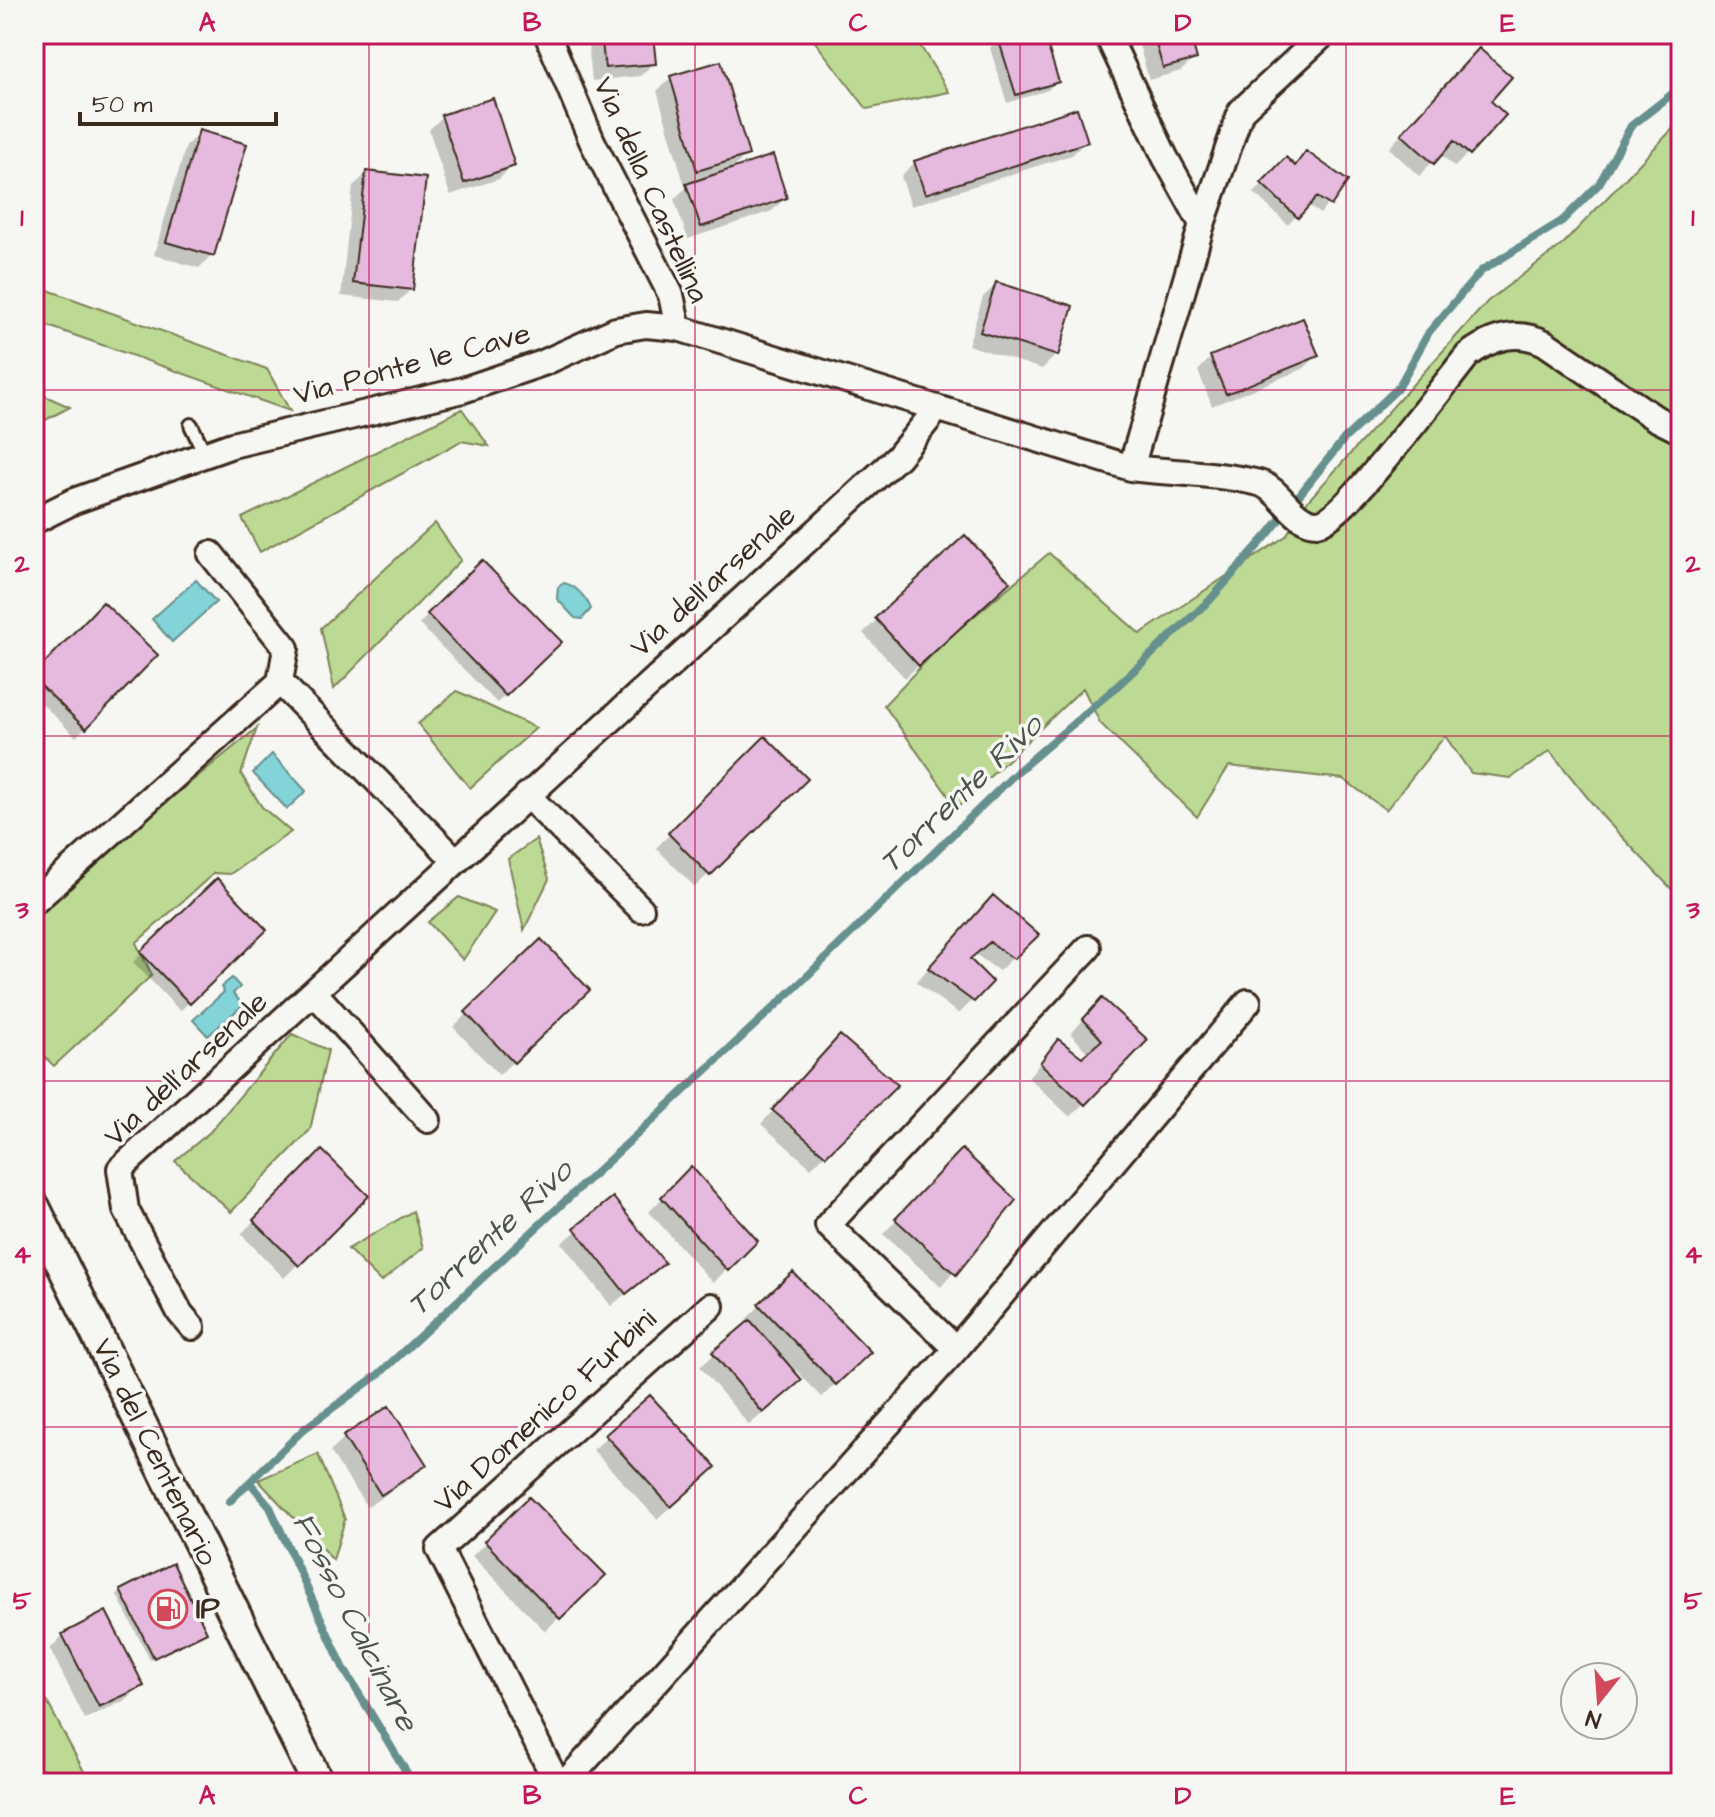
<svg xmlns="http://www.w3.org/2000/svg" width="1715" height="1817" font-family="'Architects Daughter',sans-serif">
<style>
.green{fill:#bcda93;stroke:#7c8258;stroke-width:2}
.water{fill:#82d4d8;stroke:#66908e;stroke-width:2}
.shadow{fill:#0003}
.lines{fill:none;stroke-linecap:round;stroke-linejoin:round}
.stream{stroke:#66908e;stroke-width:8}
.building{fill:#e6bade;stroke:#3b2a1e;stroke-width:2}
.service-casing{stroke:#3b2a1e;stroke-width:18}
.minor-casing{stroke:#3b2a1e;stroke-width:30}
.tertiary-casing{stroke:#3b2a1e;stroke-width:36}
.service{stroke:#f6f6f2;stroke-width:12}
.minor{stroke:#f6f6f2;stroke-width:24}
.tertiary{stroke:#f6f6f2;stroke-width:30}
.grid{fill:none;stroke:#c2185b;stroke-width:2;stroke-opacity:0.55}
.labels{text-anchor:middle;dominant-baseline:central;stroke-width:7;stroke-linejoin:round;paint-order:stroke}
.street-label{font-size:30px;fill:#3b2a1e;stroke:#f6f6f2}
.poi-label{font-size:30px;font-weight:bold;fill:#3b2a1e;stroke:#f6f6f2;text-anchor:start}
.water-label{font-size:32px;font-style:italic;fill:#4d544c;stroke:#f6f6f2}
.neatline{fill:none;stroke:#c2185b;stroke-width:3}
.grid-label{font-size:26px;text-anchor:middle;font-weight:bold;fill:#c2185b}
</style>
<rect width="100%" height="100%" fill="#f6f6f2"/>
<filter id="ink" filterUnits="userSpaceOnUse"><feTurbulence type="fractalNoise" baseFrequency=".0125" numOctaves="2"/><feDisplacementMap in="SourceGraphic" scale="16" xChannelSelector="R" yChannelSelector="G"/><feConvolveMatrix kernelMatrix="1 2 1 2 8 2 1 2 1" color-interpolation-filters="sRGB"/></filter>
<g filter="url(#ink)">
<path class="green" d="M 809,34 L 913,34 L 949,92 L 867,109 Z
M 1681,120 L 1681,899 L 1604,818 L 1550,751 L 1511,778 L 1471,773 L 1445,736 L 1386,810 L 1343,779 L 1229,766 L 1197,817 L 1100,723 L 1083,688 L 957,808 L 884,705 L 946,640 L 1049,553 L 1140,634 L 1286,536 L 1305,504 L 1488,301 L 1563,244 Z
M 34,285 L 267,369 L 290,411 L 34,321 Z
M 34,391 L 70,407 L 34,426 Z
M 462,409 L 489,446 L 461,441 L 260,552 L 242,518 Z
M 435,523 L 461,560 L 334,689 L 321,628 Z
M 457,691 L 536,728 L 470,788 L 418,724 Z
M 257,728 L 241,774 L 262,807 L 291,832 L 230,874 L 214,873 L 136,943 L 152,975 L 54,1066 L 34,1047 L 34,910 Z
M 536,839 L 549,879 L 524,930 L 508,859 Z
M 459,897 L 495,912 L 463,960 L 428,922 Z
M 292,1034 L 328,1050 L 310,1130 L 231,1212 L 175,1161 L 210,1132 Z
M 413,1211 L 423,1248 L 381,1282 L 348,1249 Z
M 318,1454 L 345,1519 L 333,1560 L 258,1480 Z
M 34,1677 L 88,1779 L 84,1783 L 47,1783 L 47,1771 L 34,1767 Z"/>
<path class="water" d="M 196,580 L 216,602 L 172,642 L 152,619 Z
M 564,583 C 575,585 587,598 591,609 L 582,619 L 575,618 L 557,599 L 558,587 Z
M 272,754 L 306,791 L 287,809 L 253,773 Z
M 232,978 L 240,987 L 233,993 L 243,1005 L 208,1036 L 193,1020 L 224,992 L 221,987 Z"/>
<path class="shadow" d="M 587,34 L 651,34 L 654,63 L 640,76 L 592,81 Z
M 917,34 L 956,34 L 920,46 Z
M 1017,34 L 1042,34 L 1056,81 L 1048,90 L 1007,103 L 990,48 L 999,39 Z
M 1136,34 L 1196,34 L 1188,36 L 1195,58 L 1181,71 L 1149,80 Z
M 1598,34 L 1616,34 L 1606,43 Z
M 1466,64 L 1488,101 L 1503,115 L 1455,167 L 1440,154 L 1419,176 L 1389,148 Z
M 671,78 L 746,155 L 729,172 L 785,198 L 772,211 L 688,239 L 674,199 L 688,186 L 699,182 L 698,179 L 684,183 L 657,91 Z
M 442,117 L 513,165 L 499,179 L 450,195 L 429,130 Z
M 200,132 L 212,255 L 199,268 L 154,255 L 186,146 Z
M 1086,141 L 1072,155 L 911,206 L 901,176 L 915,162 Z
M 1306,154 L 1345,182 L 1320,214 L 1307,204 L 1288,225 L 1254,193 L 1286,160 L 1294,167 Z
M 367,173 L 411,289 L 398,302 L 341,296 L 353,186 Z
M 997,284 L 1056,355 L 1042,369 L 968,345 L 983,297 Z
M 1317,356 L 1303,369 L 1212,406 L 1198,371 L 1211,357 Z
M 965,537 L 993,595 L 905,678 L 863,633 Z
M 482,563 L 559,642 L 497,703 L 419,624 Z
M 156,655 L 76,737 L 34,696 L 34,676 Z
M 765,739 L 805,779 L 695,887 L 656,848 Z
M 217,881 L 264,930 L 180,1011 L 133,962 Z
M 980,912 L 1036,935 L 999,971 L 975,954 L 968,960 L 990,982 L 959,1014 L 916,982 Z
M 541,942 L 588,990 L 499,1075 L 453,1027 Z
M 1088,1014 L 1145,1041 L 1070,1117 L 1028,1077 L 1059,1042 L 1082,1060 L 1089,1054 L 1071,1034 Z
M 827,1051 L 896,1085 L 811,1168 L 761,1124 Z
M 962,1152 L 1013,1200 L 941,1287 L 883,1234 Z
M 322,1153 L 366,1196 L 284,1278 L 241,1234 Z
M 691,1168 L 755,1241 L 713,1283 L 649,1212 Z
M 613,1200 L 662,1263 L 611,1306 L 562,1243 Z
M 793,1274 L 868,1352 L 822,1397 L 789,1363 L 786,1394 L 749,1425 L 700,1367 L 750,1323 L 746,1319 Z
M 650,1397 L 700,1480 L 657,1519 L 593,1450 Z
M 388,1409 L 425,1465 L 411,1478 L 367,1507 L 330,1451 L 344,1438 Z
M 529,1500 L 603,1575 L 545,1631 L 472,1556 Z
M 121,1591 L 205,1631 L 150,1660 L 117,1595 Z
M 63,1635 L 141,1685 L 128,1699 L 85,1719 L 50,1649 Z"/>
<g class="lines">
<path class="stream" d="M 251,1484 L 269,1505 L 344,1669 L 413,1783
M 229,1502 L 304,1429 L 379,1374 L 799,984 L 1018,771 L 1115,688 L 1210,600 L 1269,533 L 1344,439 L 1398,388 L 1429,332 L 1481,271 L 1562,221 L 1599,184 L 1631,126 L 1681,87"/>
</g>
<path class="building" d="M 601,34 L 653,34 L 656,64 L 605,68 Z
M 1010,34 L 1044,34 L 1059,82 L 1016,95 L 998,38 Z
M 1153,34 L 1190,34 L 1197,59 L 1163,68 Z
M 1479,48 L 1512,77 L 1491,101 L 1506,115 L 1470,155 L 1454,141 L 1434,164 L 1401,134 Z
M 721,61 L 749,155 L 697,171 L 670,76 Z
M 493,98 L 515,166 L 464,183 L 441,115 Z
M 1077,108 L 1088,142 L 925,194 L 914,161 Z
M 199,130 L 247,144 L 214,256 L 166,242 Z
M 1306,151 L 1348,181 L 1331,206 L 1317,197 L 1298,218 L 1261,183 L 1286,157 L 1295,166 Z
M 773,155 L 787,198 L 701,227 L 686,184 Z
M 366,171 L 426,178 L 413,290 L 353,283 Z
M 996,282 L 1073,306 L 1058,356 L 980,332 Z
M 1303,318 L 1319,356 L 1226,394 L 1210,356 Z
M 965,535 L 1010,582 L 919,666 L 875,618 Z
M 482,560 L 562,642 L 506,696 L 427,614 Z
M 103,602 L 158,655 L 86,729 L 34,679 L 34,674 Z
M 765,736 L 808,779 L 710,876 L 668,833 Z
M 217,878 L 267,930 L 190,1004 L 140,952 Z
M 993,895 L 1039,935 L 1014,959 L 990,942 L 970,959 L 993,982 L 974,1002 L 928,968 Z
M 541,939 L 590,990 L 514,1063 L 465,1012 Z
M 1102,998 L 1148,1040 L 1085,1105 L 1040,1063 L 1058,1039 L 1082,1057 L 1102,1040 L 1083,1019 Z
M 840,1035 L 898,1085 L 826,1156 L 772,1110 Z
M 962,1149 L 1016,1200 L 956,1275 L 895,1219 Z
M 322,1150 L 369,1196 L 299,1266 L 253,1220 Z
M 691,1166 L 758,1241 L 728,1271 L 661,1197 Z
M 613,1197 L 665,1263 L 626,1294 L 574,1228 Z
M 793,1272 L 871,1352 L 836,1385 L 758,1304 Z
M 750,1320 L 802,1380 L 763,1413 L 712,1352 Z
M 650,1395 L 716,1467 L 671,1507 L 605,1435 Z
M 389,1406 L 427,1465 L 381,1495 L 343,1436 Z
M 529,1497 L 606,1575 L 560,1619 L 484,1541 Z
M 173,1563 L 207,1632 L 154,1658 L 120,1590 Z
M 106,1611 L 144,1686 L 99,1707 L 62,1634 Z
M 34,1767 L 48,1771 L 44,1783 L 34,1783 Z"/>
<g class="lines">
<g class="service-casing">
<path id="service" d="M 191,425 L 205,454"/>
</g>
<g class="minor-casing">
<path id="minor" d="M 547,34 L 592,141 L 671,295 L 678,328
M 1107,34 L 1165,157 L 1202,224
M 1131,468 C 1172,473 1219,473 1259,483 C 1281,489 1293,524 1318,523 C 1343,521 1446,382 1468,355 C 1492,337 1517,329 1545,343 L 1655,418 L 1681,431
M 34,521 L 74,501 L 232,445 L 463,390 L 543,363 L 616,330 L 646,325 L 678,328 L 1131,468 L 1202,224 L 1241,111 L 1324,34
M 211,554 L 286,648 L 280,682
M 527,795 L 641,909
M 34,902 L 280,682 L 456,861
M 314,992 L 428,1120
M 192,1327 L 180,1313 L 126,1210 L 120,1169 L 898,457 L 936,410
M 956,1349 L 828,1225 L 1088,948
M 557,1783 L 439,1549 L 711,1306
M 565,1783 L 956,1349 L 1248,1002"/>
</g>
<g class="tertiary-casing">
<path id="tertiary" d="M 34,1207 L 318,1783"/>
</g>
<use href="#service" class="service"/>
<use href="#minor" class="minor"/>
<use href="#tertiary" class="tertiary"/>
</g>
</g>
<path class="grid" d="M 369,34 L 369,1783M 695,34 L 695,1783M 1020,34 L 1020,1783M 1346,34 L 1346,1783M 34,390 L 1681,390M 34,736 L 1681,736M 34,1081 L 1681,1081M 34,1427 L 1681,1427"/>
<defs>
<g id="fuel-ring" transform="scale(2)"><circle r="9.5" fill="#f6f6f2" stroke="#d1495b" stroke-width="1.5"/><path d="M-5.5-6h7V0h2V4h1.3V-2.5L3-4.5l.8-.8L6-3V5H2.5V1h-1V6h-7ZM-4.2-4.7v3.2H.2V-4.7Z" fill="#d1495b"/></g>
</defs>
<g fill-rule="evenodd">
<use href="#fuel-ring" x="168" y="1609"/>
</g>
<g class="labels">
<g class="street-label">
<text transform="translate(651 190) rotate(66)">Via della Castellina</text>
<text transform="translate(412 364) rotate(-15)">Via Ponte le Cave</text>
<text transform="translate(713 581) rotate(-42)">Via dell'arsenale</text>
<text transform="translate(186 1069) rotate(-43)">Via dell'arsenale</text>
<text transform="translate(545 1411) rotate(-42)">Via Domenico Furbini</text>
<text transform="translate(155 1452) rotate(64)">Via del Centenario</text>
</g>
<g class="poi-label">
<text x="196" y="1609">IP</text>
</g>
<g class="water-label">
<text transform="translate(961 794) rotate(-44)">Torrente Rivo</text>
<text transform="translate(490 1238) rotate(-43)">Torrente Rivo</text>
<text transform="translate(355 1622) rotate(63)">Fosso Calcinare</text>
</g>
</g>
<rect width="1715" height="1817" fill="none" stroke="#f6f6f2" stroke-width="88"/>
<g transform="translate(1599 1701) rotate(197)"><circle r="38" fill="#f6f6f2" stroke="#aba49d" stroke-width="2"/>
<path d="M0-6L14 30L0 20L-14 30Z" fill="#d1495b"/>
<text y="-12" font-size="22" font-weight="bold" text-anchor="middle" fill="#3b2a1e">N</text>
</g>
<path d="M80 112v12h196v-12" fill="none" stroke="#3b2a1e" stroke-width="4"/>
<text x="92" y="112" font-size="24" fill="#3b2a1e" stroke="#f6f6f2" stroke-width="6" paint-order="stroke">50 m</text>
<rect x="44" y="44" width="1627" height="1729" class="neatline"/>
<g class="grid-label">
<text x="207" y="31">A</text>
<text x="532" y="31">B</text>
<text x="858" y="31">C</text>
<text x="1183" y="31">D</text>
<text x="1508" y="31">E</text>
<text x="22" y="226">1</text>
<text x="1693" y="226">1</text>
<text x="22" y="572">2</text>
<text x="1693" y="572">2</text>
<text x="22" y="918">3</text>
<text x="1693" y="918">3</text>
<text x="22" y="1263">4</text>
<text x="1693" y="1263">4</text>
<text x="22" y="1609">5</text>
<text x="1693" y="1609">5</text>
<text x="207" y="1804">A</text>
<text x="532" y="1804">B</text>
<text x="858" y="1804">C</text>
<text x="1183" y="1804">D</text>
<text x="1508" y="1804">E</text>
</g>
</svg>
